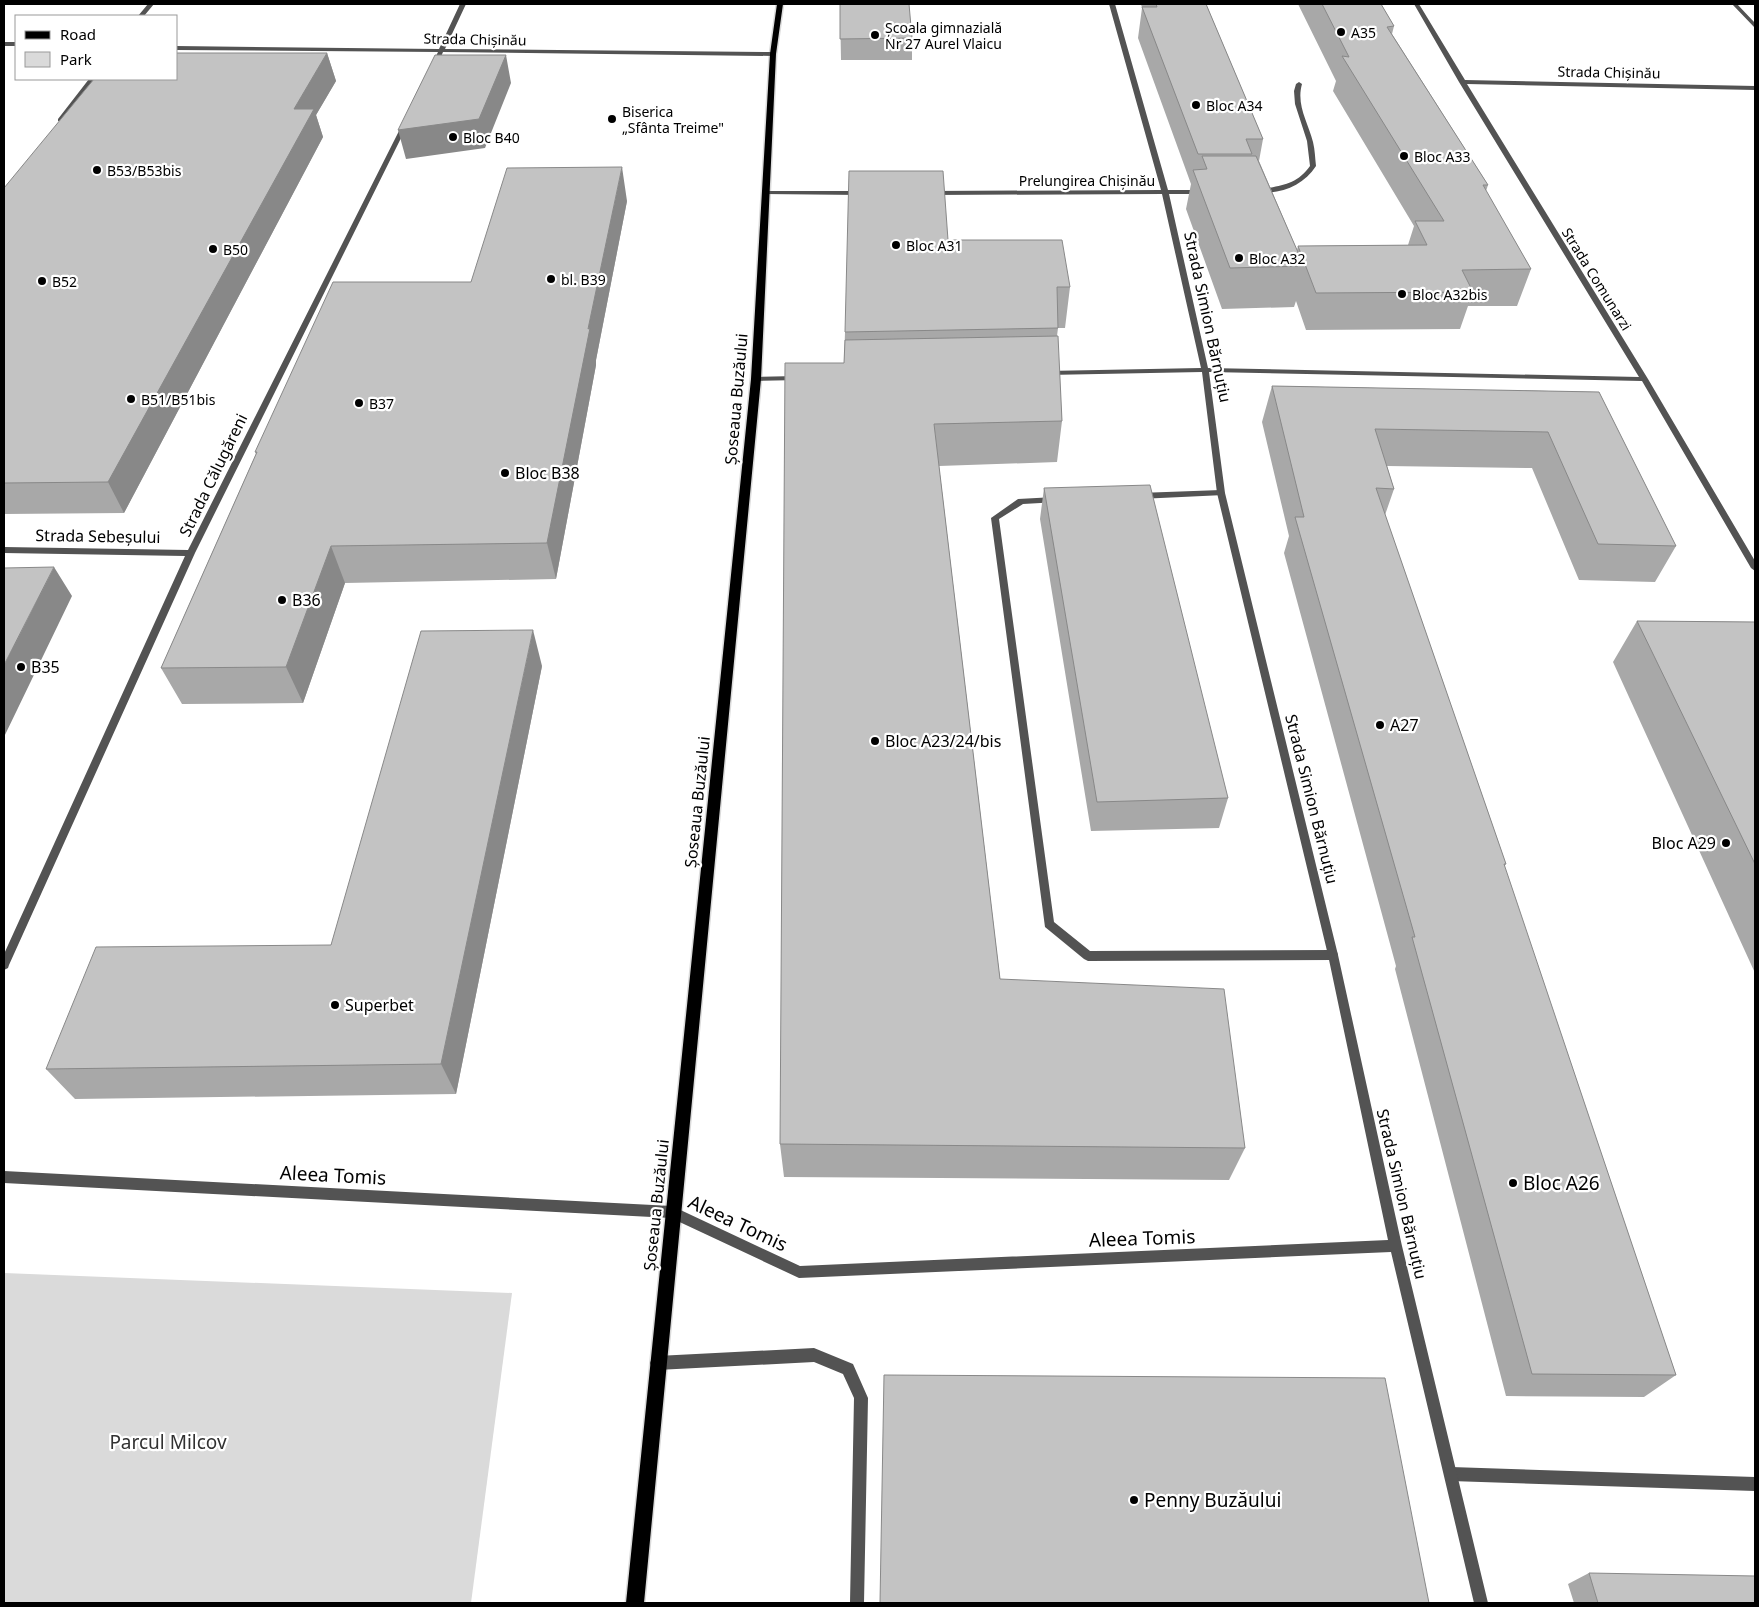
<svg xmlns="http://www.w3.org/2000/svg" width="1759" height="1607" font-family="'Noto Sans',sans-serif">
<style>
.green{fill:#dadada}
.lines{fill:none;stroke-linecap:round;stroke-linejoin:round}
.primary-casing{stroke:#dbdbdb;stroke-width:3}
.lane{fill:#535353;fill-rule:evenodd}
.street{fill:#535353;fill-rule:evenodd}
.primary{fill:#000;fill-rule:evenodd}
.wall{fill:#a8a8a8}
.shaded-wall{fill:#888}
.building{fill:#c3c3c3;stroke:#888}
.poi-dot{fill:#000;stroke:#fff;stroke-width:2}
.labels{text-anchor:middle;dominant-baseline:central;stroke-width:4.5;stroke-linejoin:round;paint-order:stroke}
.far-poi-label{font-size:14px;fill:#000;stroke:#fff;text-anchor:start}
.far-street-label{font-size:14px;fill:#000;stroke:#fff}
.street-label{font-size:16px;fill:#000;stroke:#fff}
.poi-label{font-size:16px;fill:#000;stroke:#fff;text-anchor:start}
.near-street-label{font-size:19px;fill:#000;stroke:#fff}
.near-poi-label{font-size:19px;fill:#000;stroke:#fff;text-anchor:start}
.near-park-label{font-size:19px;fill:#313131;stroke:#fff}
</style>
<rect width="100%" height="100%" fill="#fff"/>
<path class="green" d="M 4,1273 L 512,1293 L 471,1603 L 4,1603 Z"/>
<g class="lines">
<g class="primary-casing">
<path id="primary" d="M 777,4 L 783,4 L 776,54 L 761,379 L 644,1603 L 626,1603 L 751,379 L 770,54 Z"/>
</g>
<path class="lane" d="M 1221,490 L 1225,493 L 1224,495 L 1139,499 L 1135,496 L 1139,493 Z
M 1055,497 L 1058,498 L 1058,502 L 1023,504 L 999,519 L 1054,922 L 1090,951 L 1333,950 L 1337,952 L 1338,955 L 1337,958 L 1333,960 L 1088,961 L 1084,959 L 1045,927 L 991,518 L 1018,499 Z
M 814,1348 L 853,1364 L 868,1398 L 864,1603 L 850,1603 L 854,1398 L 843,1374 L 814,1362 L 657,1370 L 652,1368 L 650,1363 L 652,1358 L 657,1356 Z
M 1451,1467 L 1755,1477 L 1755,1491 L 1451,1481 L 1446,1479 L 1444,1474 L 1446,1469 Z"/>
<path class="street" d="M 148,4 L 154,4 L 144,16 L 138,16 Z
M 460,4 L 466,4 L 445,49 L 773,52 L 776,54 L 773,56 L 443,52 L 437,66 L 434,68 L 431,66 L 438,52 L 176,50 L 176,46 L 439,49 Z
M 1109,4 L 1115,4 L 1168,190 L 1201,190 L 1204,192 L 1201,194 L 1169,194 L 1208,368 L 1639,377 L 1459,82 L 1414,4 L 1419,4 L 1465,80 L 1755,86 L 1755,90 L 1467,84 L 1648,379 L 1755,561 L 1755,571 L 1751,568 L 1642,381 L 1209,372 L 1225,493 L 1338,955 L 1402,1246 L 1488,1603 L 1474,1603 L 1391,1252 L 799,1278 L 671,1218 L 4,1183 L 4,1171 L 672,1206 L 800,1266 L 1388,1240 L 1328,955 L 1217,493 L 1202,372 L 1047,375 L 1043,373 L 1047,371 L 1201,368 L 1162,194 L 931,195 L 928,193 L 931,191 L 1161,190 Z
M 1732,4 L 1737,4 L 1755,23 L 1755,28 Z
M 4,42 L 16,42 L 16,46 L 4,46 Z
M 89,79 L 95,79 L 62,121 L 58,121 L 58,119 Z
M 1299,82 L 1302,84 C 1296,105 1308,122 1313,142 C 1315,150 1315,158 1316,166 C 1303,186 1280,195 1256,192 L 1256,190 C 1278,186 1296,186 1310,166 L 1307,141 L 1295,104 L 1294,91 L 1296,84 Z
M 403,123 L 408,124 L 195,553 L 9,965 L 8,968 L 4,970 L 4,954 L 185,556 L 4,553 L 4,547 L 188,550 Z
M 766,191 L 861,191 L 864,193 L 861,195 L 764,194 L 763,193 Z
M 797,376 L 800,376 L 800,380 L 756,381 L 752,379 L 756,377 Z"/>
<use href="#primary" class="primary"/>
</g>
<path class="wall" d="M 840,4 L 912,38 L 912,60 L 841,60 Z
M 1141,4 L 1206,4 L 1263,139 L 1259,161 L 1297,250 L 1298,246 L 1408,245 L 1414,226 L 1333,91 L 1336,81 L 1298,4 L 1381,4 L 1394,26 L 1392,34 L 1488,185 L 1486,191 L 1531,269 L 1517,306 L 1468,306 L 1460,329 L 1306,330 L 1296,301 L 1294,307 L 1222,309 L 1186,209 L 1191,184 L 1138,38 L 1142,8 Z
M 327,53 L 336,81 L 316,115 L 323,137 L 124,513 L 4,514 L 4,188 Z
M 627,201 L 596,360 L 596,365 L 556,579 L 345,583 L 303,703 L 182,704 L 161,668 L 256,454 L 255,452 L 471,282 Z
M 948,240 L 1070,287 L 1065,328 L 1058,328 L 1057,336 L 1062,421 L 1057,462 L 939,466 L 1000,979 L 1245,1148 L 1229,1180 L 784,1177 L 780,1144 L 844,363 L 845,332 Z
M 1272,386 L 1599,392 L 1676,546 L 1655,582 L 1579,580 L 1532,468 L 1387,466 L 1394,489 L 1385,515 L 1506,864 L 1504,867 L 1676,1375 L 1644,1397 L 1506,1396 L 1395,969 L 1396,966 L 1284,553 L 1289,536 L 1262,422 Z
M 1044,488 L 1228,798 L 1219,828 L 1091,831 L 1040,519 Z
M 1637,621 L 1755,622 L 1755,973 L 1613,662 Z
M 542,666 L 456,1094 L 75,1099 L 46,1069 L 331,945 Z
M 1589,1573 L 1755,1603 L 1574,1603 L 1568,1584 Z"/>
<path class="shaded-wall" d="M 327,53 L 336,81 L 316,115 L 323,137 L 124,513 L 108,482 L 294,109 Z
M 506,55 L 511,83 L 485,148 L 406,159 L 398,130 Z
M 622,167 L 627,201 L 596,360 L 596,365 L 556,579 L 547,543 L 588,329 Z
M 331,546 L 345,583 L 303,703 L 286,667 Z
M 54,567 L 72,596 L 4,737 L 4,665 Z
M 533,630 L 542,666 L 456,1094 L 441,1064 Z"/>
<path class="building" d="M 840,4 L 909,4 L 912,38 L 840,39 Z
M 1156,4 L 1206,4 L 1263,139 L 1246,139 L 1252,154 L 1198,154 L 1142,7 L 1157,7 Z
M 1322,4 L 1381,4 L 1394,26 L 1387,27 L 1488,185 L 1483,185 L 1531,269 L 1462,270 L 1473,292 L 1316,293 L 1298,246 L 1427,245 L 1415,221 L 1444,221 L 1342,56 L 1349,57 Z
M 176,53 L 327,53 L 294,109 L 314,109 L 108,482 L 4,483 L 4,188 L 94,79 L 176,79 Z
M 435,55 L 506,55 L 479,119 L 398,130 Z
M 1202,156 L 1256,156 L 1304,266 L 1230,268 L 1193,170 L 1207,169 Z
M 622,167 L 588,329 L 590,328 L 547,543 L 331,546 L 286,667 L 161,668 L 257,452 L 255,452 L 333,282 L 471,282 L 507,168 Z
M 849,171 L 943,171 L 948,240 L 1062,240 L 1070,287 L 1057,287 L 1058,328 L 845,332 Z
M 1058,336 L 1062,421 L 934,424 L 1000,979 L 1224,989 L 1245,1148 L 780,1144 L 785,363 L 844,363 L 845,340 Z
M 1272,386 L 1599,392 L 1676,546 L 1598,544 L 1548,432 L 1375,429 L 1394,489 L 1376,488 L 1506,864 L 1504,864 L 1676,1375 L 1532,1374 L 1412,937 L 1415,937 L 1295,517 L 1304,517 Z
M 1150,485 L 1228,798 L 1097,802 L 1044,488 Z
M 54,567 L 4,665 L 4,568 Z
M 1637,621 L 1755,622 L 1755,864 Z
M 533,630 L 441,1064 L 46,1069 L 96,947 L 331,945 L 421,631 Z
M 884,1375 L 1385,1378 L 1429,1603 L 880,1603 Z
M 1589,1573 L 1755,1576 L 1755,1603 L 1598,1603 Z"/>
<g class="poi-dot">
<circle cx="1341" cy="32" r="5"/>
<circle cx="875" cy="35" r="5"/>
<circle cx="1196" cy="105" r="5"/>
<circle cx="612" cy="119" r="5"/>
<circle cx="453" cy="137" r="5"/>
<circle cx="1404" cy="156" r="5"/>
<circle cx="97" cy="170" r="5"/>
<circle cx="896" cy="245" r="5"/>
<circle cx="213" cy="249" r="5"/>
<circle cx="1239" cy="258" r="5"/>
<circle cx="551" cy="279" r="5"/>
<circle cx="42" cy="281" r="5"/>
<circle cx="1402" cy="294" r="5"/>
<circle cx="131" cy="399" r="5"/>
<circle cx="359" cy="403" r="5"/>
<circle cx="505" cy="473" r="5"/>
<circle cx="282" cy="600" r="5"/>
<circle cx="21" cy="667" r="5"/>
<circle cx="1380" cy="725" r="5"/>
<circle cx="875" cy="741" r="5"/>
<circle cx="1726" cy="843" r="5"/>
<circle cx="335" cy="1005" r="5"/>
<circle cx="1513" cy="1183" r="5"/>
<circle cx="1134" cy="1500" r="5"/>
</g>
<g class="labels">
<g class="far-poi-label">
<text x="885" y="27">Școala gimnazială<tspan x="885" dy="16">Nr 27 Aurel Vlaicu</tspan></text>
<text x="1351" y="32">A35</text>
<text x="1206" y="105">Bloc A34</text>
<text x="622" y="111">Biserica<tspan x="622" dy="16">„Sfânta Treime"</tspan></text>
<text x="463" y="137">Bloc B40</text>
<text x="1414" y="156">Bloc A33</text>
<text x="107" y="170">B53/B53bis</text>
<text x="906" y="245">Bloc A31</text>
<text x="223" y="249">B50</text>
<text x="1249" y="258">Bloc A32</text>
<text x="561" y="279">bl. B39</text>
<text x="52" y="281">B52</text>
<text x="1412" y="294">Bloc A32bis</text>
<text x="141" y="399">B51/B51bis</text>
<text x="369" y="403">B37</text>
</g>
<g class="far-street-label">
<text transform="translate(475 39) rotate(1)">Strada Chișinău</text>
<text transform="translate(1609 72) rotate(1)">Strada Chișinău</text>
<text x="1087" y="180">Prelungirea Chișinău</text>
<text transform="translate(1597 279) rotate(58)">Strada Comunarzi</text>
</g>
<g class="street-label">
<text transform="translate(1208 317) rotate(78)">Strada Simion Bărnuțiu</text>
<text transform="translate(736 399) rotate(-85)">Șoseaua Buzăului</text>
<text transform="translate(213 475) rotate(-64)">Strada Călugăreni</text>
<text transform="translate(98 536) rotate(1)">Strada Sebeșului</text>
<text transform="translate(1312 799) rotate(76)">Strada Simion Bărnuțiu</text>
<text transform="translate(697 802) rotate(-84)">Șoseaua Buzăului</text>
<text transform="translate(1402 1194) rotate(77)">Strada Simion Bărnuțiu</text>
<text transform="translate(656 1205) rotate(-84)">Șoseaua Buzăului</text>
</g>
<g class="poi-label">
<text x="515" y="473">Bloc B38</text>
<text x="292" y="600">B36</text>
<text x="31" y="667">B35</text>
<text x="1390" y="725">A27</text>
<text x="885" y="741">Bloc A23/24/bis</text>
<text x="1716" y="843" text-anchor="end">Bloc A29</text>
<text x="345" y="1005">Superbet</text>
</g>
<g class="near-street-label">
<text transform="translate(333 1175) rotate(3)">Aleea Tomis</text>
<text transform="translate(738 1223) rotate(25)">Aleea Tomis</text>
<text transform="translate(1142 1238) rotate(-2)">Aleea Tomis</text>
</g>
<g class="near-poi-label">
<text x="1523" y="1183">Bloc A26</text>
<text x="1144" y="1500">Penny Buzăului</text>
</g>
<g class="near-park-label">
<text x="168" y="1442">Parcul Milcov</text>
</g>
</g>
<rect width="1759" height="1607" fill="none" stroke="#000000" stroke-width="10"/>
<rect x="15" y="15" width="162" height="65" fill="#ffffff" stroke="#999999"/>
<rect x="25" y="31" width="25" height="8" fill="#000000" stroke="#999999"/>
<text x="60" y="40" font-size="15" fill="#000000">Road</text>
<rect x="25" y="52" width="25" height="15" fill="#dadada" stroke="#999999"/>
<text x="60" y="65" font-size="15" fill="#000000">Park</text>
</svg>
